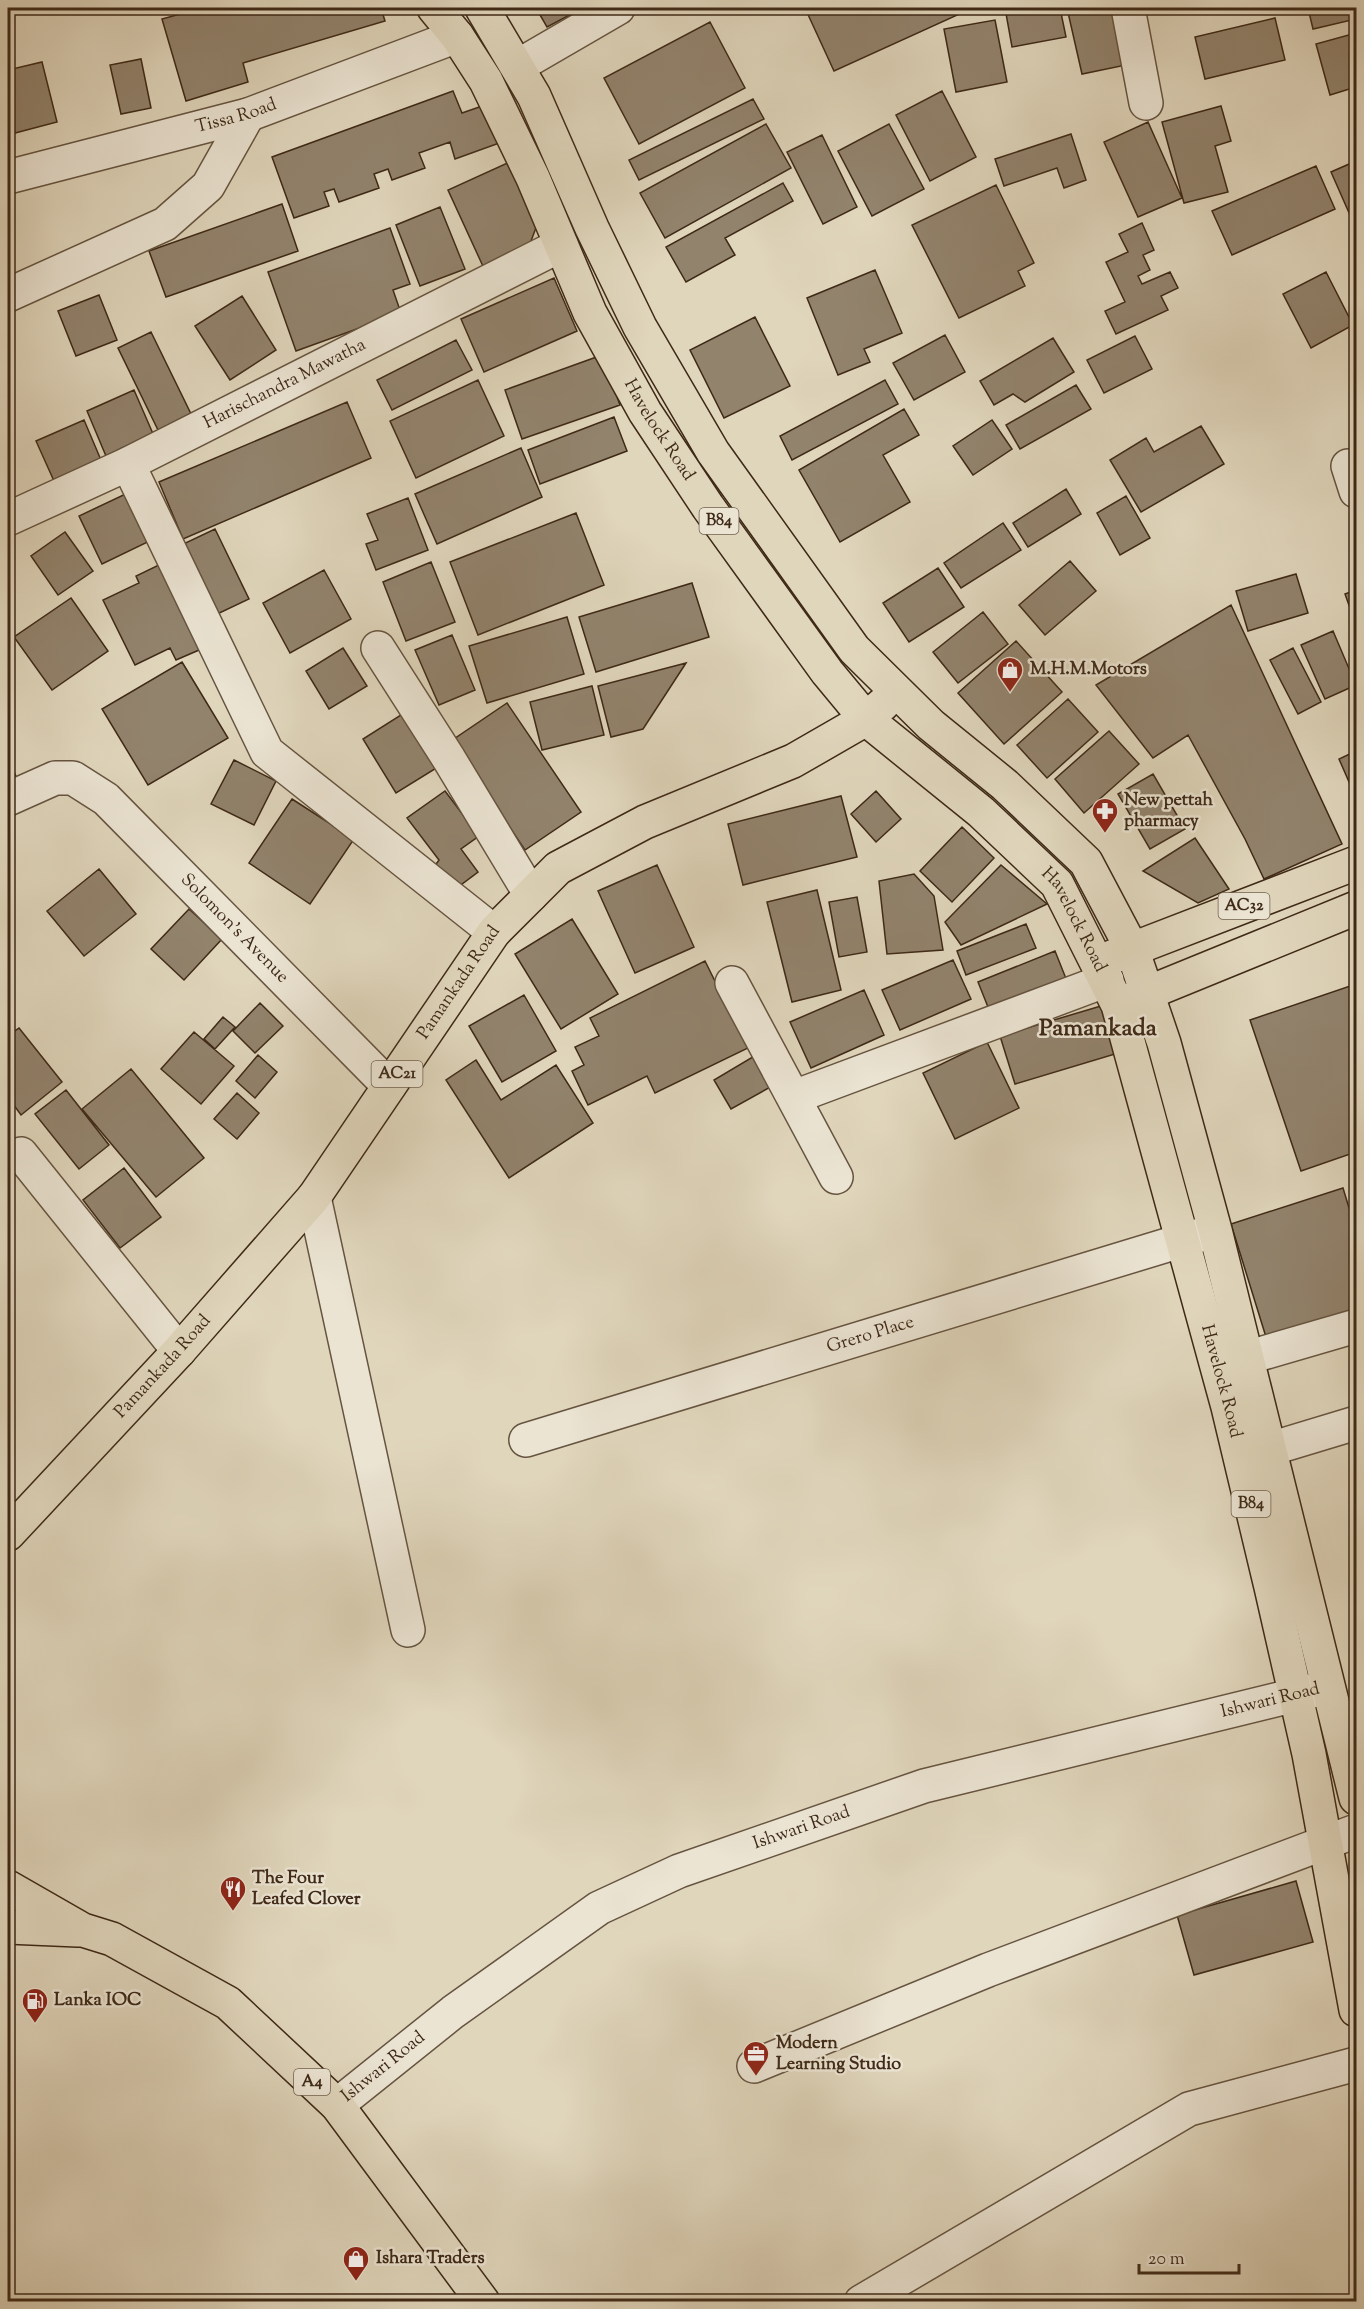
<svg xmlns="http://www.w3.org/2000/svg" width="1364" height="2309" font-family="'Sorts Mill Goudy',serif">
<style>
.building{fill:#92836d;stroke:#3e2917;stroke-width:1.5}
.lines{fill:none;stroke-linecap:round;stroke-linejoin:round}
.minor-casing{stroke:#665440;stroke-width:36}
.primary-casing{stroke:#3e2917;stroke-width:36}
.trunk-casing{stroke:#3e2917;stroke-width:36}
.minor{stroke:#ebe4d3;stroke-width:33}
.primary{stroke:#e0d6bc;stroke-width:33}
.trunk{stroke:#e0d6bc;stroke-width:33}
.labels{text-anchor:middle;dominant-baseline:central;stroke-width:5;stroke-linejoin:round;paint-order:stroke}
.shield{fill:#ebe4d3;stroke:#72614f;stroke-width:1.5}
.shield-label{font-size:16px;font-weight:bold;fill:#3e2917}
.street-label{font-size:18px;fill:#3e2917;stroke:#ebe4d3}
.poi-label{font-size:18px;font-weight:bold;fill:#3e2917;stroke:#ebe4d3;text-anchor:start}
.district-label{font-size:24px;font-weight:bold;fill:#3e2917;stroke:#ebe4d3}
</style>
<rect width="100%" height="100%" fill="#e0d6bc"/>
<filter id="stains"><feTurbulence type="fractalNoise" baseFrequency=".00333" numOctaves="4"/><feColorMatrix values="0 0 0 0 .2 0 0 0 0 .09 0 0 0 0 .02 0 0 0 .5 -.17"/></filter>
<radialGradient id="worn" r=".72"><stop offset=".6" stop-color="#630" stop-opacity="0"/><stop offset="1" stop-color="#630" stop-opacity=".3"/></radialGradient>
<path class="building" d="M 202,8 L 381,8 L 385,21 L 243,63 L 248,82 L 186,101 L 162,19 Z
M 536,8 L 583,8 L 547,27 Z
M 805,8 L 962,8 L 964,12 L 834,71 Z
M 1005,8 L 1060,8 L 1066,37 L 1012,47 Z
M 1067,8 L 1114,8 L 1126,65 L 1082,74 Z
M 1308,8 L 1356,8 L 1356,19 L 1313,29 Z
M 1275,18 L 1285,60 L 1205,79 L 1195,37 Z
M 995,20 L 1007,82 L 956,92 L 944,29 Z
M 710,22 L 745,88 L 639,144 L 604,78 Z
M 1356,33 L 1356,87 L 1330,95 L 1316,44 Z
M 141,59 L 151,108 L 121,114 L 110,65 Z
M 42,62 L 57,122 L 15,133 L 8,104 L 8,70 Z
M 453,91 L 462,113 L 488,104 L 502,142 L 455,159 L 450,142 L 419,153 L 425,168 L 392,180 L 388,169 L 374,174 L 379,188 L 339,202 L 334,189 L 324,192 L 329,206 L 294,218 L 272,157 Z
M 942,91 L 976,157 L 930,181 L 896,115 Z
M 753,99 L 764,119 L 639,180 L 629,160 Z
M 1221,106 L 1231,141 L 1215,146 L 1228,192 L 1184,203 L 1162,122 Z
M 1148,122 L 1182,198 L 1138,217 L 1104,142 Z
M 766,124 L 791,168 L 665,238 L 640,193 Z
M 889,124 L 924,189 L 872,216 L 838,151 Z
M 1071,134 L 1086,180 L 1064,188 L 1057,168 L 1004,186 L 995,159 Z
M 822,135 L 857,207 L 823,224 L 787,152 Z
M 514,160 L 540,217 L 525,257 L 487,275 L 448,190 Z
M 1356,161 L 1356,212 L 1350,215 L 1331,172 Z
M 1316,166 L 1335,209 L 1232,255 L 1212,211 Z
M 783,183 L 793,201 L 725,238 L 735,255 L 686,282 L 666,247 Z
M 996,185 L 1034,263 L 1018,271 L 1025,286 L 959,318 L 912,225 Z
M 282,204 L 298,251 L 166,297 L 149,251 Z
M 440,207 L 465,269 L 420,286 L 396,225 Z
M 1142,223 L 1154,250 L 1143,255 L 1150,270 L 1138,276 L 1142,284 L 1170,272 L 1178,288 L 1161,296 L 1168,310 L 1116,334 L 1105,311 L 1125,302 L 1106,262 L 1128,252 L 1119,234 Z
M 390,228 L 410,284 L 393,290 L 401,313 L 296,351 L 268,272 Z
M 875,270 L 902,333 L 864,349 L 870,362 L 838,375 L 807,298 Z
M 1326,272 L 1353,325 L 1311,348 L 1283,294 Z
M 554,278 L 577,331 L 484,372 L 461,319 Z
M 99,295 L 117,340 L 76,356 L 58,311 Z
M 242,296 L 276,350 L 230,380 L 195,326 Z
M 755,317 L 790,386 L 724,418 L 690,350 Z
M 151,332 L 192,416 L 159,432 L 118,348 Z
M 945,335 L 965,372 L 914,400 L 893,363 Z
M 1135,336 L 1152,369 L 1104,393 L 1087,360 Z
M 1053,338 L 1074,372 L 1025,402 L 1013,394 L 994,405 L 980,381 Z
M 456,340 L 472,370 L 392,410 L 377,380 Z
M 602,355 L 620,405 L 522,439 L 505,390 Z
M 478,380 L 504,436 L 416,478 L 390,421 Z
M 885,380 L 898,404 L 792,460 L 780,436 Z
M 1076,385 L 1091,409 L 1020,449 L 1006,425 Z
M 134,390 L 154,436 L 106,456 L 87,411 Z
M 347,402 L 371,458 L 183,539 L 159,482 Z
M 904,409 L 919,435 L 883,455 L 910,502 L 840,542 L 799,470 Z
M 614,417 L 627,451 L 540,484 L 528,450 Z
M 84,420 L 101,460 L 54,481 L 36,441 Z
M 992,420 L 1012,449 L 973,475 L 953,446 Z
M 1201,426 L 1224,464 L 1141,512 L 1110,460 L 1146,438 L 1154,452 Z
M 521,448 L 542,497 L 437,544 L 415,494 Z
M 1066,489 L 1081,514 L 1028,547 L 1013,523 Z
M 134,490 L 156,538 L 102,564 L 79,516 Z
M 1126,496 L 1150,538 L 1120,555 L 1097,513 Z
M 408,498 L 428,550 L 376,570 L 366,544 L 378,540 L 367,514 Z
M 576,513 L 604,585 L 478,635 L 450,562 Z
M 1003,523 L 1021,550 L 961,588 L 944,563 Z
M 215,529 L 249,599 L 211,617 L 177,547 Z
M 65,532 L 93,571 L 58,595 L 31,556 Z
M 1070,561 L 1096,591 L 1045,635 L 1019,605 Z
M 165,562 L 206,647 L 176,660 L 170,648 L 135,665 L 103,600 L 139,583 L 136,576 Z
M 431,562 L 455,622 L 406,641 L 383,582 Z
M 938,568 L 964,607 L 909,642 L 883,603 Z
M 324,570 L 351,619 L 290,653 L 263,603 Z
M 1296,574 L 1308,613 L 1248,631 L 1236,591 Z
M 692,583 L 709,637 L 596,672 L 579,617 Z
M 1356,590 L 1356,625 L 1345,594 Z
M 71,598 L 108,651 L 52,690 L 14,637 Z
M 1231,605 L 1342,844 L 1264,879 L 1245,839 L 1188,735 L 1153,758 L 1096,685 Z
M 983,612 L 1008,644 L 958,683 L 933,652 Z
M 567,617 L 584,674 L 487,703 L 469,646 Z
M 1333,631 L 1356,685 L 1325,699 L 1301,645 Z
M 452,635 L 475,690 L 439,705 L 415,650 Z
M 1016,641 L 1062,692 L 1004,744 L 958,693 Z
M 343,648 L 367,686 L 329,709 L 306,671 Z
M 1293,648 L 1321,702 L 1298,714 L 1270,660 Z
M 182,662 L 228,738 L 148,785 L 102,709 Z
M 686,663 L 643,729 L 611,737 L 598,686 Z
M 592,686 L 604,735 L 542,750 L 530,702 Z
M 1068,699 L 1098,732 L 1047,778 L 1017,745 Z
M 507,703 L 581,812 L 525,850 L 451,741 Z
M 404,713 L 438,767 L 396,793 L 363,739 Z
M 1109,731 L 1139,764 L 1084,813 L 1055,779 Z
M 1356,751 L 1356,798 L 1339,759 Z
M 8,758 L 18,781 L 8,786 Z
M 234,760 L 276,781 L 254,825 L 211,804 Z
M 1153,774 L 1185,829 L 1150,849 L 1118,794 Z
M 445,791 L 479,836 L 461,849 L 478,872 L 450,893 L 427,877 L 439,860 L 407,818 Z
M 876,791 L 901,819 L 876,842 L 851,814 Z
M 841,796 L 857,857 L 743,885 L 728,824 Z
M 292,799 L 354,839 L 310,904 L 249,863 Z
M 962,827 L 994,858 L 952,902 L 920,871 Z
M 1195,838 L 1229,889 L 1198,903 L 1143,871 Z
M 657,865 L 694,947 L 635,973 L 598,891 Z
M 1001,865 L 1047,904 L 961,945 L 945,922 Z
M 99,869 L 136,914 L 84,956 L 47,911 Z
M 914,874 L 934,896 L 943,950 L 887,954 L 879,881 Z
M 817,890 L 841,990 L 792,1002 L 767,902 Z
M 857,897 L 867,952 L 839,957 L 829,902 Z
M 189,909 L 222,939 L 184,980 L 151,949 Z
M 572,919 L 618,994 L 561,1029 L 515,954 Z
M 1026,924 L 1036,948 L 966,975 L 957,951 Z
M 1055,951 L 1067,981 L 990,1012 L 978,982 Z
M 953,960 L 971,999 L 900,1030 L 882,990 Z
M 705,961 L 748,1048 L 655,1093 L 647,1076 L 588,1105 L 572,1071 L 584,1065 L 575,1047 L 599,1036 L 590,1018 Z
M 1356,984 L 1356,1152 L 1301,1171 L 1250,1020 Z
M 864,990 L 884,1035 L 811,1068 L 790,1022 Z
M 524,995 L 556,1051 L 502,1082 L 469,1026 Z
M 260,1003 L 283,1026 L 255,1053 L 233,1031 Z
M 1101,1006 L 1115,1054 L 1015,1084 L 1000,1036 Z
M 223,1017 L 235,1027 L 215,1049 L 204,1039 Z
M 19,1028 L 62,1082 L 21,1115 L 8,1097 L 8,1036 Z
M 194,1032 L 234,1066 L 201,1104 L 161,1069 Z
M 987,1042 L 1019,1108 L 955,1139 L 923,1073 Z
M 258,1055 L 277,1072 L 255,1098 L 236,1081 Z
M 756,1055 L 774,1085 L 731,1109 L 714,1080 Z
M 476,1060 L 501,1100 L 556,1065 L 593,1123 L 509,1178 L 446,1080 Z
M 131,1069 L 204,1158 L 156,1197 L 82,1109 Z
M 66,1090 L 109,1145 L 79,1169 L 35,1114 Z
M 237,1093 L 259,1113 L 237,1139 L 214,1119 Z
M 124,1168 L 161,1217 L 120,1248 L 83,1200 Z
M 1343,1188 L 1356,1231 L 1356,1309 L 1266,1337 L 1231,1224 Z
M 1296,1881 L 1313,1942 L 1194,1975 L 1177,1915 Z"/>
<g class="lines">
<g class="minor-casing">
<g id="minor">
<path d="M 1128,8 L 1146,103"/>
<path d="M 518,66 L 618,8"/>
<path id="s1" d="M 8,177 L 248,115 L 457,36"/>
<path d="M 8,295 L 165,224 L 208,186 L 248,115"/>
<path d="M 128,464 L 267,752 L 494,932"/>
<path d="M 1348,466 L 1356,491"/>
<path id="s2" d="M 8,519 L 128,464 L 561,245"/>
<path d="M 378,648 L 449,759 L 531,895"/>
<path id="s3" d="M 8,799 L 55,778 L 73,778 L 106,799 L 389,1086"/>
<path d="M 732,983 L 836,1177"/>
<path d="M 794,1097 L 1107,980"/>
<path d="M 21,1154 L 179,1351"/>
<path d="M 314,1197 L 408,1630"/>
<path d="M 1246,1358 L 1356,1326"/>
<path id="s4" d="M 526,1440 L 1210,1232"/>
<path d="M 1270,1449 L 1356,1423"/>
<path d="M 754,2066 L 988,1970 L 1356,1831"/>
<path id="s5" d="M 337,2105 L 453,2012 L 599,1908 L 679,1871 L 924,1786 L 1324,1688"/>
<path d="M 861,2302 L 1189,2109 L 1356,2064"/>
</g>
</g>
<g class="primary-casing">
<g id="primary">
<path id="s6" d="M 434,8 L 457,36 L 486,81 L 533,178 L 590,313 L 645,412 L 708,507 L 827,672 L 866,719 L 981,812 L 1057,884 L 1118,1005 L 1228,1407 L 1271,1587 L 1309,1754 L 1356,2010"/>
<path d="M 482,8 L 534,96 L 592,228 L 640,327 L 713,452 L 854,649 L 931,725 L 1005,785 L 1086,862 L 1132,949 L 1164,1043 L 1215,1230 L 1356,1798"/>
<path d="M 1112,957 L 1356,863"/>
<path d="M 1128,1001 L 1356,908"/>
<path id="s7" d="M 8,1534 L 179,1351 L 314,1197 L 494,932 L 558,868 L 645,822 L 793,761 L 866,719 L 883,704"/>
</g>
</g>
<g class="trunk-casing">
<path id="trunk" d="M 8,1887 L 83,1930 L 112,1939 L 228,2003 L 337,2105 L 483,2302
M 8,1927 L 78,1930"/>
</g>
<use href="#minor" class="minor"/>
<use href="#primary" class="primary"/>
<use href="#trunk" class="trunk"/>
</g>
<defs>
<g id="shop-pin" transform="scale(1.35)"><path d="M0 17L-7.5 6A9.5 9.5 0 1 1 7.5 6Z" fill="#8f2418" stroke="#ebe4d3"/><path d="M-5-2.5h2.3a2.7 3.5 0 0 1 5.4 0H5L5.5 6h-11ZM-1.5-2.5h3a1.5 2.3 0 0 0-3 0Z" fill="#fff"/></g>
<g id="pharmacy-pin" transform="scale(1.35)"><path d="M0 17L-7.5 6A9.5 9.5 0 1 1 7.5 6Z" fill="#8f2418" stroke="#ebe4d3"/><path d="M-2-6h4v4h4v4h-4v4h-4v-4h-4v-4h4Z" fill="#fff"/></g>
<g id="restaurant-pin" transform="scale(1.35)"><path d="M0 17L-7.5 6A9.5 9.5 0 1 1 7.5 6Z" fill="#8f2418" stroke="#ebe4d3"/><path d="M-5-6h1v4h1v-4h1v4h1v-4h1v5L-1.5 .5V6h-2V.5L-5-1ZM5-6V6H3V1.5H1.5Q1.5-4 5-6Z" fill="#fff"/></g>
<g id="fuel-pin" transform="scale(1.35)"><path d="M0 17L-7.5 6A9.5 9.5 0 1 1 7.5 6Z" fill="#8f2418" stroke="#ebe4d3"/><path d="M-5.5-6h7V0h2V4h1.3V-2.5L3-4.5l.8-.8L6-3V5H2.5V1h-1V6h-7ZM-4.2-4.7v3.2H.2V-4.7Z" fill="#fff"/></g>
<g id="office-pin" transform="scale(1.35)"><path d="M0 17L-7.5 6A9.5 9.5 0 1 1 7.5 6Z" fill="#8f2418" stroke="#ebe4d3"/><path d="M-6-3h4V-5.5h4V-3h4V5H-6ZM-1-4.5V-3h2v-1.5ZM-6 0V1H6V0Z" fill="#fff"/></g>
</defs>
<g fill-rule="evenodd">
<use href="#shop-pin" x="1010" y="670"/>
<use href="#pharmacy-pin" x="1105" y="811"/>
<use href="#restaurant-pin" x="233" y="1889"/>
<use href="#fuel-pin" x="35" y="2001"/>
<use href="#office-pin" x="756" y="2054"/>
<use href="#shop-pin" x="356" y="2259"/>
</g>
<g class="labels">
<g class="shield">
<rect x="699.5" y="508" width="39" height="26" rx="4.5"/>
<rect x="1218.5" y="893" width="51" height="26" rx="4.5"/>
<rect x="371.5" y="1061" width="51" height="26" rx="4.5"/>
<rect x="1231.5" y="1491" width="39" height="26" rx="4.5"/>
<rect x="294" y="2069" width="36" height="26" rx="4.5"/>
</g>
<g class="shield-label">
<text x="719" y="521">B84</text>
<text x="1244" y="906">AC32</text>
<text x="397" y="1074">AC21</text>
<text x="1251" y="1504">B84</text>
<text x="312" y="2082">A4</text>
</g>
<g class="street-label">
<text stroke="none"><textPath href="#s1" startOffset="236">Tissa Road</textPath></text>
<text stroke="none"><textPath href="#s2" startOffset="308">Harischandra Mawatha</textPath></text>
<text stroke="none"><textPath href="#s6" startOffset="480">Havelock Road</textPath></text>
<text stroke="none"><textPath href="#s6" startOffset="1128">Havelock Road</textPath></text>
<text stroke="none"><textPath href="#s3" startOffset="291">Solomon's Avenue</textPath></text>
<text stroke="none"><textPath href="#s7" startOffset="714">Pamankada Road</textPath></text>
<text stroke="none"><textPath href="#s4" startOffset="360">Grero Place</textPath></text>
<text stroke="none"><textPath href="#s7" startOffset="228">Pamankada Road</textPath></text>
<text stroke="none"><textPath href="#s6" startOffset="1614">Havelock Road</textPath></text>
<text stroke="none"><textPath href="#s5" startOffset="1032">Ishwari Road</textPath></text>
<text stroke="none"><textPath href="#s5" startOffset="546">Ishwari Road</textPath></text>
<text stroke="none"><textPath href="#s5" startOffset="60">Ishwari Road</textPath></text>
</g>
<g class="poi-label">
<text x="1030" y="670">M.H.M.Motors</text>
<text x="1124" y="801">New pettah<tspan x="1124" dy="21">pharmacy</tspan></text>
<text x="252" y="1879">The Four<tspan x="252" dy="21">Leafed Clover</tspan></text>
<text x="54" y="2001">Lanka IOC</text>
<text x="776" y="2044">Modern<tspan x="776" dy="21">Learning Studio</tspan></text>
<text x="376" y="2259">Ishara Traders</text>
</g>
<g class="district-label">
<text x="1098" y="1029">Pamankada</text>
</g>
</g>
<rect width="1364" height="2309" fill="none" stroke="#e0d6bc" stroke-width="30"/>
<rect x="9" y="9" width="1346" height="2291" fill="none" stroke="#3e2917" stroke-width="3"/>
<rect x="15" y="15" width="1334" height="2279" fill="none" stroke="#3e2917" stroke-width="1.5"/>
<path d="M1139 2264v9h100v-9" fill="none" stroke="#3e2917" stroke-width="3"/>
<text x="1148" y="2264" font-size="18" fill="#3e2917" stroke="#ebe4d3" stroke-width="4.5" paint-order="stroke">20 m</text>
<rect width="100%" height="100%" filter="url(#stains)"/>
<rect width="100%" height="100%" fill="url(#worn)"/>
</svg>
